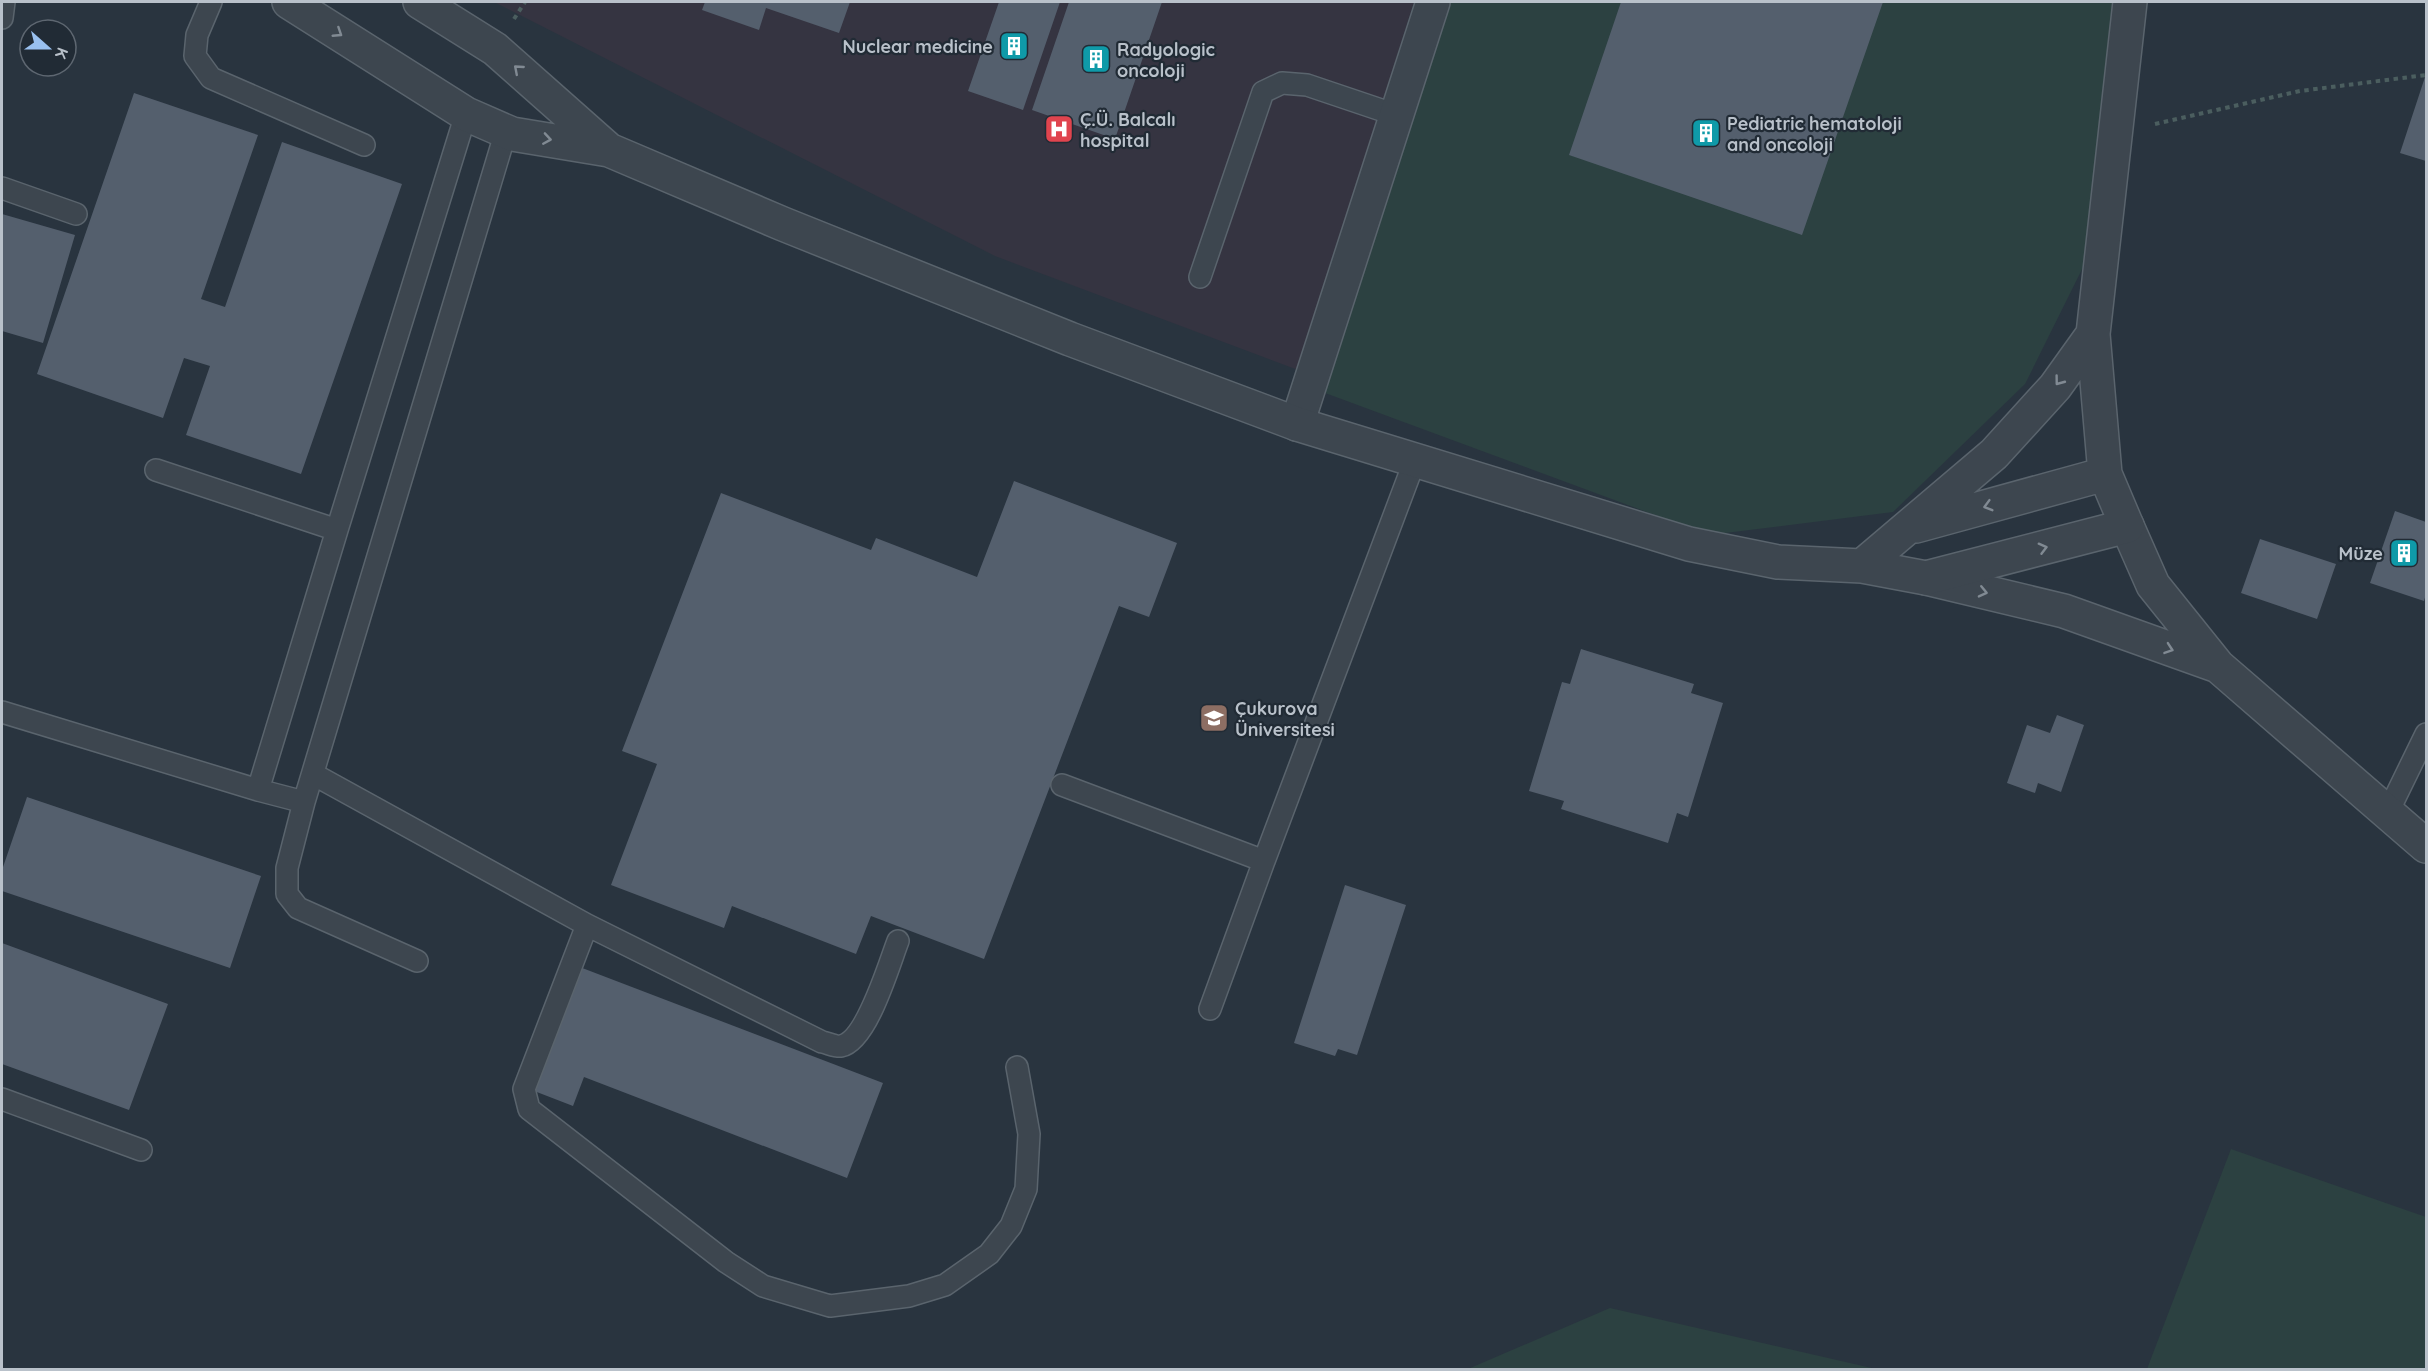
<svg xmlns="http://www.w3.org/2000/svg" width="2428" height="1371" font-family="Quicksand,sans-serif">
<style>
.medical{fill:#353441}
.green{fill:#2c4141}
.building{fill:#545f6d}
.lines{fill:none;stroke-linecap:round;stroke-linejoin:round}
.service-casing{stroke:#5a646d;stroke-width:24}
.minor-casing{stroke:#5a646d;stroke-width:36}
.tertiary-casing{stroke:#5a646d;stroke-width:36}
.path{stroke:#4b5e5f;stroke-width:4;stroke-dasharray:4.5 4.5;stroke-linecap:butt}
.service{stroke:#3d464f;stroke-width:21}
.minor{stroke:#3d464f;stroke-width:33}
.tertiary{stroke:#3d464f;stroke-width:33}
.oneway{stroke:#818a93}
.labels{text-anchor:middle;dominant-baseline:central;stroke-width:4.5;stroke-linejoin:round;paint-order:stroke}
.poi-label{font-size:18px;font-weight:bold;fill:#b9c1ca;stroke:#212b35;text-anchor:start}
</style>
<rect width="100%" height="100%" fill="#29343f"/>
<path class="medical" d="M 494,2 L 1414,2 L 1298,370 L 995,256 Z"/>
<path class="green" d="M 1441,2 L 2124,2 L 2101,231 L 2025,384 L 1893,512 L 1709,535 L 1317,390 Z
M 2231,1149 L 2426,1217 L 2426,1369 L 2147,1369 Z
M 1610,1308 L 1876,1369 L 1468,1369 Z"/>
<path class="building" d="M 705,2 L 850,2 L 839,33 L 766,8 L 759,30 L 702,10 Z
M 999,2 L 1060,2 L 1023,110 L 968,91 Z
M 1069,2 L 1162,2 L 1115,139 L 1032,110 Z
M 1621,2 L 1883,2 L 1802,235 L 1569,155 Z
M 2426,74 L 2426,161 L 2400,153 Z
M 134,93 L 258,135 L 201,299 L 225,307 L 282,142 L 402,184 L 301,474 L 186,435 L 210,366 L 184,358 L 163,418 L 37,374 Z
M 2,214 L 75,235 L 43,343 L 2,331 Z
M 1014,481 L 1177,543 L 1149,617 L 1119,606 L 984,959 L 871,916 L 856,954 L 732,906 L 724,928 L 611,885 L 657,764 L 622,751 L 721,493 L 871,550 L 876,538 L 977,577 Z
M 2395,511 L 2426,522 L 2426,594 L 2424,601 L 2370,583 Z
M 2260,539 L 2336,564 L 2317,619 L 2241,593 Z
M 1581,649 L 1694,684 L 1691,693 L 1723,703 L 1688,817 L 1677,813 L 1668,843 L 1561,809 L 1564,801 L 1529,791 L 1562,682 L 1570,684 Z
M 2057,715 L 2084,725 L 2061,792 L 2038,783 L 2035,793 L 2007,783 L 2027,725 L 2050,733 Z
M 27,797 L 261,876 L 230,968 L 2,891 L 2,870 Z
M 1345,885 L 1406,905 L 1357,1055 L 1338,1049 L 1335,1056 L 1294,1043 Z
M 2,943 L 168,1004 L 129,1110 L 2,1064 Z
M 577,966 L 883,1083 L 847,1178 L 584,1077 L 573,1106 L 529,1089 Z"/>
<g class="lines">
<g class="service-casing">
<path id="service" d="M 211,2 L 197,35 L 195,56 L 211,78 L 364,145
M 2,18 L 4,2
M 2,188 L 76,214
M 1200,277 L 1263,92 L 1282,83 L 1307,85 L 1396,115
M 156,470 L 337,530 L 466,114
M 2,712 L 258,790 L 337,530
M 313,774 L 587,925 L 822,1042 C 828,1043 836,1047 841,1046 C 867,1041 889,964 898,941
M 1062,785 L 1264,861 L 1415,460
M 258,790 L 304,802
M 2387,814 L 2426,734
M 587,925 L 524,1089 L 529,1109 L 726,1262 L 763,1286 L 830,1306 L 909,1296 L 945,1285 L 989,1254 L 1011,1226 L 1026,1189 L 1029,1134 L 1017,1067
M 417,961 L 298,908 L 287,894 L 287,868 L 304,802 L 506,131
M 1210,1009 L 1264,861
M 2,1099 L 141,1150"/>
</g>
<g class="minor-casing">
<path id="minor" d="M 1297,424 L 1433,2
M 2127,526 L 2153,585 L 2218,666 L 2426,846
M 1926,578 L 2064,611 L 2218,666"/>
</g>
<g class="tertiary-casing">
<path id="tertiary" d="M 289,2 L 466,114 L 512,134 L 609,150 L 783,224 L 1070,339 L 1297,424 L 1689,544 L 1778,562 L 1862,566 L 1926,578 L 2127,526 L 2105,474 L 2093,334 L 2130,2
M 420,2 L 495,49 L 609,150
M 1916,526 L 2105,474
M 1862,566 L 1994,454 L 2055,387 L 2093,334"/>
</g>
<path class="path" d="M 514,19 L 525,2
M 2155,124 L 2300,91 L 2426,75"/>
<use href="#service" class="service"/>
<use href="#minor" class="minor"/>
<use href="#tertiary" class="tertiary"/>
</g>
<defs><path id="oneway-chevron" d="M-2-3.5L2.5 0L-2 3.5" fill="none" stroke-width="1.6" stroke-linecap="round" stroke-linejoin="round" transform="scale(1.5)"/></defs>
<g class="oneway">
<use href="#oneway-chevron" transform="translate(338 33) rotate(33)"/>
<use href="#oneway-chevron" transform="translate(518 69) rotate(-139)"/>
<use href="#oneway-chevron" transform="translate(547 139) rotate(9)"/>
<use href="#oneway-chevron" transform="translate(2059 381) rotate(127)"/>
<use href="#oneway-chevron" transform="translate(1988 506) rotate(164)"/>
<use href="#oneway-chevron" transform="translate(2043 548) rotate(-15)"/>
<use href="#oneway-chevron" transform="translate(1983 592) rotate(13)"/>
<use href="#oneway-chevron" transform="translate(2169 649) rotate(19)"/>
</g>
<defs>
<g id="building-square" transform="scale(1.5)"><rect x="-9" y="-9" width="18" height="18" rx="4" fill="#0f9aa8" stroke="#212b35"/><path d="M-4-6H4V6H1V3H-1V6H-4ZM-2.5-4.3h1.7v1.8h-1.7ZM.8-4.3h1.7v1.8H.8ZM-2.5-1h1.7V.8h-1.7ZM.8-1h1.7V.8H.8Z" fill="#fff"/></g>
<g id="hospital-square" transform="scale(1.5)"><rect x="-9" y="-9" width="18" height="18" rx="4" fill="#e0444e" stroke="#212b35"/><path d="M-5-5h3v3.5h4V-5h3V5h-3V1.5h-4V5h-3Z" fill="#fff"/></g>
<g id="university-square" transform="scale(1.5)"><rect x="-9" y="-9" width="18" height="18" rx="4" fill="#8d6e63" stroke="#212b35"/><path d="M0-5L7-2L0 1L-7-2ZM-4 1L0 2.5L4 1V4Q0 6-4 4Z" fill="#fff"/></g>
</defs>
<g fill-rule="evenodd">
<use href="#building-square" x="1014" y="46"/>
<use href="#building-square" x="1096" y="59"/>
<use href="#hospital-square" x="1059" y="129"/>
<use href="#building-square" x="1706" y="133"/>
<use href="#building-square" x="2404" y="553"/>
<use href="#university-square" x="1214" y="718"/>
</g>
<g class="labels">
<g class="poi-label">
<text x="993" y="46" text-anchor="end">Nuclear medicine</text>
<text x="1117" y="49">Radyologic<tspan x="1117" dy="21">oncoloji</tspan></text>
<text x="1080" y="119">Ç.Ü. Balcalı<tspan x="1080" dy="21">hospital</tspan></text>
<text x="1727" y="123">Pediatric hematoloji<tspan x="1727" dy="21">and oncoloji</tspan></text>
<text x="2383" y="553" text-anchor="end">Müze</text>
<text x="1235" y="708">Çukurova<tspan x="1235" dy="21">Üniversitesi</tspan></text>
</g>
</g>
<rect width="2428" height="1371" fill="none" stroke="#b9c1ca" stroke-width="6"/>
<g transform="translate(48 48) rotate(111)"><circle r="28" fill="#212b35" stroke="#5e6771" stroke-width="1.5"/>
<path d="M0-4.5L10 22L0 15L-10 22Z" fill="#99c0ef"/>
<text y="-9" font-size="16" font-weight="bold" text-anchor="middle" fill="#b9c1ca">K</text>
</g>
</svg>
